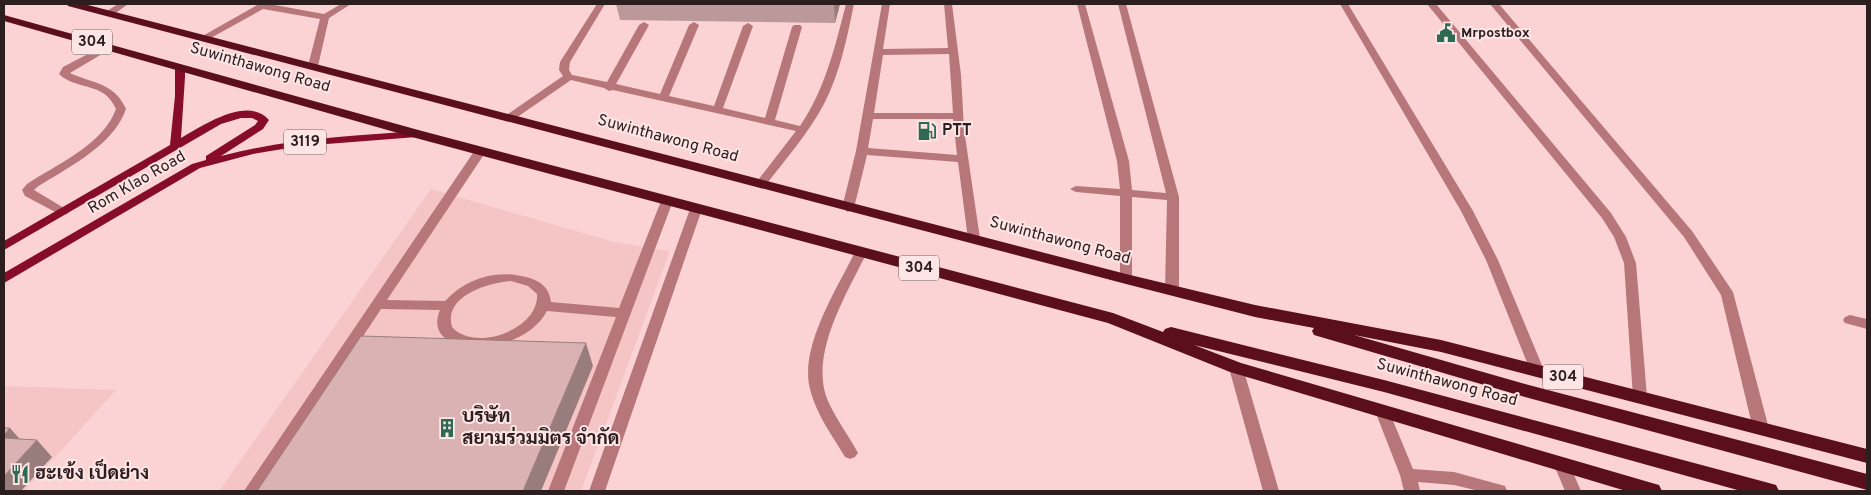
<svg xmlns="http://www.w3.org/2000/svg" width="1871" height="495" font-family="Overpass,Sarabun,sans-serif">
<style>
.built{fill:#f5c5c6}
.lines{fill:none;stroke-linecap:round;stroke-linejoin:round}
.minor{fill:#b7777a;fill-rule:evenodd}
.major{fill:#870c29;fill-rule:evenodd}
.highway{fill:#5b0f1d;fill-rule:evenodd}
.wall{fill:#bb999a}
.shaded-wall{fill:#997d7d}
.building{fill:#dab2b3;stroke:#997d7d}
.labels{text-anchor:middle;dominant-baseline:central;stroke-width:4;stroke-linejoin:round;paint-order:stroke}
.far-poi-label{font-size:14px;font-weight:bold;fill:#2c1d1e;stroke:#fee5e5;text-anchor:start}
.shield{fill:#fee5e5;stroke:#6b595a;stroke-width:1}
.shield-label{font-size:15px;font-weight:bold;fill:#2c1d1e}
.street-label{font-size:16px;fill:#2c1d1e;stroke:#fee5e5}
.poi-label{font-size:16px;font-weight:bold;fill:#2c1d1e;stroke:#fee5e5;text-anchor:start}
.near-poi-label{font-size:19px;font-weight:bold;fill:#2c1d1e;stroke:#fee5e5;text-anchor:start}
</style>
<rect width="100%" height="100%" fill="#fcd3d4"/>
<path class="built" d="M 431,189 L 614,242 L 670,251 L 581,491 L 219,491 Z
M 4,386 L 116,390 L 24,491 L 4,491 Z"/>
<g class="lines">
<path class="minor" d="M 118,4 L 128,4 L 113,15 L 107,15 L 107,11 Z
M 259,4 L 269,4 L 324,14 L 341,4 L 351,4 L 329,18 L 318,66 L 313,69 L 308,66 L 320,19 L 263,9 L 207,40 L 201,40 L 199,38 Z
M 597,4 L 605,4 L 570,62 L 569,70 L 572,75 L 607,82 L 639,25 L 644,22 L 649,25 L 616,84 L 660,94 L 689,25 L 694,22 L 699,25 L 669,96 L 714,106 L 743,26 L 748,23 L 753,26 L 723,108 L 765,118 L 792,27 L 794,25 L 800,25 L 802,27 L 775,120 L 800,126 C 825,89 835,47 846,4 L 854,4 C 847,38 840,73 824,104 C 808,134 785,160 765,186 L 761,187 L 755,184 L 796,131 L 613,90 L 609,91 L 604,88 L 571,80 L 513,120 L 505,120 L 505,116 L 563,76 L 559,70 L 560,62 Z
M 882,4 L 890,4 L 883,49 L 948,48 L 944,4 L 952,4 L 961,75 L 964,129 L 980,239 L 978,242 L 970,242 L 968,239 L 958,162 L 867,155 L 854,208 L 848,212 L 842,208 L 856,151 ZM 949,54 L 953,113 L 874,113 L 883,55 ZM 873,119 L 953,119 L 957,155 L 868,148 Z
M 1077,4 L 1085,4 L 1129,161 L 1132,190 L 1166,193 L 1118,4 L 1126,4 L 1179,197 L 1179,290 L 1177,293 L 1167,293 L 1165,290 L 1167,200 L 1132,197 L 1132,279 L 1126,283 L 1120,279 L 1120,196 L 1076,192 L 1070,189 L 1076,186 L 1120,189 L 1117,161 Z
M 1340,4 L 1348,4 L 1473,211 L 1498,260 L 1544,370 L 1542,374 L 1532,374 L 1530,370 L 1486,260 L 1461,211 Z
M 1427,4 L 1436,4 L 1611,213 L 1626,237 L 1636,263 L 1647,397 L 1645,401 L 1640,403 L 1635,401 L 1633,397 L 1624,263 L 1614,237 L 1602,218 Z
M 1490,4 L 1499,4 L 1692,231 L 1733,292 L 1769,429 L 1766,433 L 1761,435 L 1756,433 L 1753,429 L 1721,295 L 1684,237 Z
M 109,43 L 112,44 L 112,48 L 70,73 C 93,84 114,82 126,109 C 115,140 84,158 57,175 C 49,180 40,184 34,190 L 69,211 L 67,214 L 59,214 L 25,196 L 22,190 L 27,184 C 57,164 103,145 116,109 C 104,81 77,91 59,74 L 63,67 Z
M 481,147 L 487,150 L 387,300 L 445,301 C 466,278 496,269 526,277 C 541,281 549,287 551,302 L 619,308 L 661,201 L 667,197 L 673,201 L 564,491 L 548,491 L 616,317 L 547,311 C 522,359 419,359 440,310 L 381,309 L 261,491 L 244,491 L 475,150 ZM 511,281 L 528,286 L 537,294 C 540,329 475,353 452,327 C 443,296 488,283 511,281 Z
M 696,205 L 702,209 L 605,491 L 589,491 L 690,209 Z
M 861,248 L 867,252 C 848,292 811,350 826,396 C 834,417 848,434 858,453 L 855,457 L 850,459 L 845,457 C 832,435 816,414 810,389 C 799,347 837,289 855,252 Z
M 1850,315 L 1867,319 L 1867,329 L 1845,323 L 1843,320 L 1845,317 Z
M 1236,363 L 1241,364 L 1243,368 L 1279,491 L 1263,491 L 1229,368 L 1231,364 Z
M 1382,405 L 1387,407 L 1389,411 L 1413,469 L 1454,472 L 1505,486 L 1507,491 L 1479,491 L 1454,485 L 1418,482 L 1420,491 L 1404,491 L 1400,475 L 1375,411 L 1377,407 Z
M 1562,459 L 1568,461 L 1581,491 L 1565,491 L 1554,465 L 1556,461 Z"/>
<path class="major" d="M 180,64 L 185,67 L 185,77 L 181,138 C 202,126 248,95 269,120 L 263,129 L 221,156 C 285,139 351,136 417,131 L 422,134 L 417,137 L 301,146 L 253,154 L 200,168 L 4,283 L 4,273 L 192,164 L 206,160 L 206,156 L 255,125 L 258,121 L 252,118 L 241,118 L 221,124 L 4,250 L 4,241 L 170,145 L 175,96 L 175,67 Z"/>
<path class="highway" d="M 67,4 L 84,4 L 1126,274 L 1255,305 L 1441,340 L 1867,449 L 1867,463 L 1441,352 L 1354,335 L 1525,384 L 1867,474 L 1867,490 L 1525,397 L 1314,335 L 1312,331 L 1314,328 L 1255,317 L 1126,284 L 68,6 Z
M 4,15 L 422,131 L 1113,313 L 1163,332 L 1165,329 L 1171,327 L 1384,380 L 1769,483 L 1776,485 L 1779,491 L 1741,491 L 1384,392 L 1194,345 L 1241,363 L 1652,483 L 1659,485 L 1662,491 L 1626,491 L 1230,372 L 1108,323 L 412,137 L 4,21 Z"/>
</g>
<path class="wall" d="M 616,4 L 840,4 L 835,23 L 620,20 Z"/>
<path class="shaded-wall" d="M 834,4 L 840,4 L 835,23 Z
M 586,343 L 593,366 L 541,491 L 523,491 Z
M 10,428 L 25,445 L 4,442 L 4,435 Z
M 37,440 L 52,457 L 21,491 L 4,491 L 4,476 Z"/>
<path class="building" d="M 361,336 L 586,343 L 523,491 L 257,491 Z
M 4,428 L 10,428 L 4,435 Z
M 4,438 L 37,440 L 4,476 Z"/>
<defs>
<g id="civic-bare" transform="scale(1.5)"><path d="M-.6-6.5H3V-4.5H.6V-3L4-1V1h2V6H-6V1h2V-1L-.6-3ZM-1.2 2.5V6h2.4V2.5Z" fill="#2d6953" stroke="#fee5e5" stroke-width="2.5" paint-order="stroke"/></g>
<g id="fuel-bare" transform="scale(1.5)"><path d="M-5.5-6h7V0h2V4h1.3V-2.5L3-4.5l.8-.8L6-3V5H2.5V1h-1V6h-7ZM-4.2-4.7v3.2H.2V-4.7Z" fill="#2d6953" stroke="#fee5e5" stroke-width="2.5" paint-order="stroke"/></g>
<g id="building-bare" transform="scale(1.5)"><path d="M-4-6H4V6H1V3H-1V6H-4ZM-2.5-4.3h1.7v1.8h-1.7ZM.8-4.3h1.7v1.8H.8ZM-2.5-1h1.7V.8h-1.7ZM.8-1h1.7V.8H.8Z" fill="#2d6953" stroke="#fee5e5" stroke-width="2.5" paint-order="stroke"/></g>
<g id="restaurant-bare" transform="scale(1.5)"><path d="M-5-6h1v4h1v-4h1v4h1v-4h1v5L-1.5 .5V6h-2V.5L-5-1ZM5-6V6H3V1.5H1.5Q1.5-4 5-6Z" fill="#2d6953" stroke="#fee5e5" stroke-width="2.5" paint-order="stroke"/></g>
</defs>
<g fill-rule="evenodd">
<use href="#civic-bare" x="1446" y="33"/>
<use href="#fuel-bare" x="927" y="131"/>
<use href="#building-bare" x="447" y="428"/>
<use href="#restaurant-bare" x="20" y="474"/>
</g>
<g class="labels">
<g class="far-poi-label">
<text x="1461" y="33">Mrpostbox</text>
</g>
<g class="shield">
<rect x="72" y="29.5" width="40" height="25" rx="4"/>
<rect x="284" y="129.5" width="42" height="25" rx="4"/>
<rect x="899" y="255.5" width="40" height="25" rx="4"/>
<rect x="1543" y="364.5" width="40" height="25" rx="4"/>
</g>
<g class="shield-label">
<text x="92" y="42">304</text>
<text x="305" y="142">3119</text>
<text x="919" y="268">304</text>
<text x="1563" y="377">304</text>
</g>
<g class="street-label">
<text transform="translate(260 68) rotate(16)">Suwinthawong Road</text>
<text transform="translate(668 139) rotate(15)">Suwinthawong Road</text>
<text transform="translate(137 183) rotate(-30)">Rom Klao Road</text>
<text transform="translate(1060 241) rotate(15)">Suwinthawong Road</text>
<text transform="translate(1447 383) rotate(15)">Suwinthawong Road</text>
</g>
<g class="poi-label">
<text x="942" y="131">PTT</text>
</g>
<g class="near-poi-label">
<text x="462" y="417">บริษัท<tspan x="462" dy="22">สยามร่วมมิตร จำกัด</tspan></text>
<text x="35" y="474">ฮะเข้ง เป็ดย่าง</text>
</g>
</g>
<rect width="1871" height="495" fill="none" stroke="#2c1d1e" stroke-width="10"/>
</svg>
